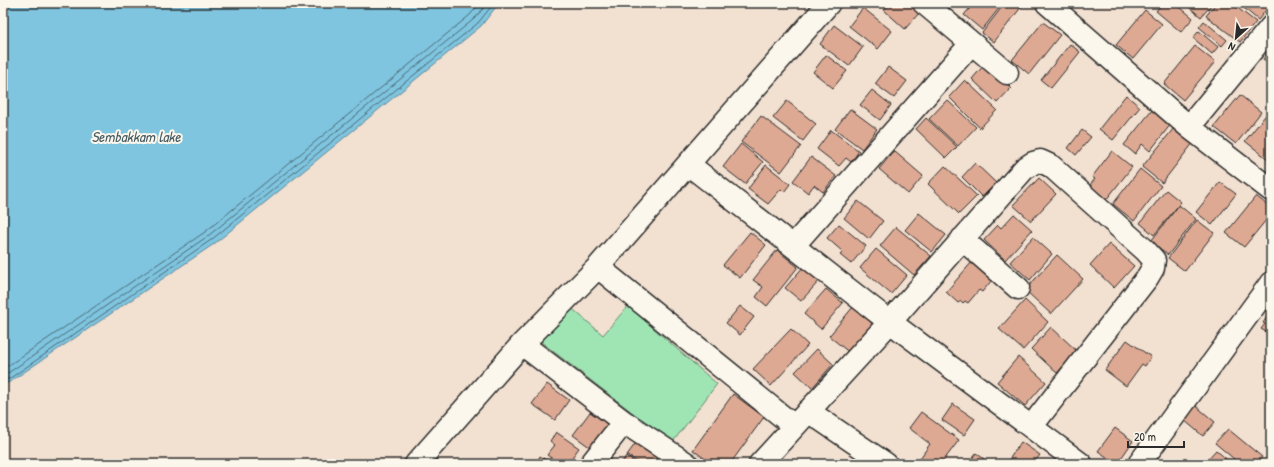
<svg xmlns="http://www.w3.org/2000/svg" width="1274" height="467" font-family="'Patrick Hand',sans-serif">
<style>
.green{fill:#9fe5b3;stroke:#65886f}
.water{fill:#7fc5e0;stroke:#5d8798}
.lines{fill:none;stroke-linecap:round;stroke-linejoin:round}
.shore{stroke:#4d6973;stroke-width:1}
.building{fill:#dea993;stroke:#2b2b2b}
.minor-casing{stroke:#2b2b2b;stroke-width:25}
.minor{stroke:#fbf7ec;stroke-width:22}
.labels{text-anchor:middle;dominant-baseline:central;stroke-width:4;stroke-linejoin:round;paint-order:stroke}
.water-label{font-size:15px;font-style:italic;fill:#445961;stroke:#fbf7ec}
</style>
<rect width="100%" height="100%" fill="#f2e0d1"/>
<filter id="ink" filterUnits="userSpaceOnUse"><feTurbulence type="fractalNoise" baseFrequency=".025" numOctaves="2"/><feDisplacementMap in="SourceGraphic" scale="8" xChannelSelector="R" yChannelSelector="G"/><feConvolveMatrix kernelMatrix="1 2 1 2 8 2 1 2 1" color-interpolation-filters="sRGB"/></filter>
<g filter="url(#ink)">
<path class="green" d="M 568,305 L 603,335 L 628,306 L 717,384 L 672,443 L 536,338 Z"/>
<path class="water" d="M 3,3 L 499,3 L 481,26 L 214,244 L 8,383 L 3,382 Z"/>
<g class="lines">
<path class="shore" d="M 3,367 L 6,367 L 205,232 L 470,15 L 480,3
M 3,373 L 8,373 L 208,236 L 474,19 L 488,3
M 3,378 L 9,379 L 211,240 L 478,23 L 494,3"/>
</g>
<path class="building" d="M 890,3 L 909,3 L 920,12 L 905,29 L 884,10 Z
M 974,3 L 1003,3 L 982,30 L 964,15 Z
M 1005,3 L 1019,3 L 1022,6 L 994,42 L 982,33 Z
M 1163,3 L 1175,3 L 1193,18 L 1181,32 L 1156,11 Z
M 1184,3 L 1213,3 L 1201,17 Z
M 1216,3 L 1231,3 L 1256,22 L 1240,42 L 1206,16 Z
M 1238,3 L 1271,3 L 1271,4 L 1258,20 Z
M 863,8 L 892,31 L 878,49 L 849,26 Z
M 1145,10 L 1162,24 L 1133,59 L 1116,45 Z
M 1204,21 L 1227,40 L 1222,46 L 1199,27 Z
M 1043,22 L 1060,35 L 1029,74 L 1012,60 Z
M 834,25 L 863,47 L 849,66 L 820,44 Z
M 1199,31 L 1218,47 L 1212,54 L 1193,38 Z
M 1070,44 L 1080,52 L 1051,88 L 1041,80 Z
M 1195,46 L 1215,62 L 1183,100 L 1164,84 Z
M 1271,49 L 1271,65 L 1263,59 Z
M 826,55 L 847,71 L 833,88 L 813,72 Z
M 985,64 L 1011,88 L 997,103 L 972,79 Z
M 888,67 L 907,81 L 894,98 L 875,84 Z
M 965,80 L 997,110 L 980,128 L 949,97 Z
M 872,90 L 891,105 L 880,120 L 860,105 Z
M 1126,95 L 1140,107 L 1113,140 L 1099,129 Z
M 1240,95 L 1261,112 L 1236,144 L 1214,127 Z
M 947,100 L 976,127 L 958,146 L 929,119 Z
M 787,101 L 816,124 L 803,141 L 773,118 Z
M 850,109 L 877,129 L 862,149 L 835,129 Z
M 1153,109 L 1171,124 L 1150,151 L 1142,144 L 1135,154 L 1124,145 Z
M 1269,111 L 1271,112 L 1271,162 L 1270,164 L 1267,162 L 1269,160 L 1245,141 Z
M 761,116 L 801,146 L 781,172 L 741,142 Z
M 926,118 L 957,147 L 946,158 L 916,129 Z
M 1174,128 L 1193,143 L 1162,183 L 1142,167 Z
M 831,130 L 859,151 L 851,162 L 846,158 L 839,166 L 817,149 Z
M 1082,130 L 1091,137 L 1076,155 L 1068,148 Z
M 741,144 L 763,162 L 745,184 L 723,167 Z
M 894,151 L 923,176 L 908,194 L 879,169 Z
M 1112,151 L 1132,167 L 1106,200 L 1089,186 L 1095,179 L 1092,177 Z
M 811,157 L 836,176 L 823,192 L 814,185 L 808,193 L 793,181 Z
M 975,163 L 996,183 L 982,197 L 962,177 Z
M 766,165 L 790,184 L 784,192 L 781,189 L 768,204 L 748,189 Z
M 945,166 L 977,196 L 959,214 L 928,184 Z
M 1140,169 L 1161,186 L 1134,221 L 1113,204 Z
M 1039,178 L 1056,194 L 1031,221 L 1013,205 Z
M 1220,182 L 1236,194 L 1212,225 L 1196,212 Z
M 1166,190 L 1181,202 L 1154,235 L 1140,223 Z
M 1256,196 L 1271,208 L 1271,214 L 1244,247 L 1226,233 Z
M 858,201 L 883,221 L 869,239 L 844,218 Z
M 1179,205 L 1196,219 L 1168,255 L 1151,241 Z
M 919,213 L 946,235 L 932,252 L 905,230 Z
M 1014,214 L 1032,230 L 1005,260 L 984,240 L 998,225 L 1001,228 Z
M 1197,220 L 1214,233 L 1185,271 L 1168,258 Z
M 839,224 L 866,246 L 851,264 L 840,255 L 843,252 L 827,238 Z
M 896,227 L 931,256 L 914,275 L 880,246 Z
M 750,232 L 766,245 L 740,278 L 723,265 Z
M 1033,237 L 1052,254 L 1030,280 L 1010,262 Z
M 1109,244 L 1134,266 L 1114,288 L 1090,265 Z
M 876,249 L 907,275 L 891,294 L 860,268 Z
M 777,250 L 798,267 L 767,306 L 756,297 L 763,287 L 753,280 Z
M 1057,255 L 1083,279 L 1051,314 L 1025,290 Z
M 972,262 L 992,280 L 982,292 L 979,290 L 968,303 L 965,301 L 963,303 L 961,301 L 958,303 L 946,292 Z
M 804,266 L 820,280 L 801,301 L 785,288 Z
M 826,289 L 843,303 L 821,329 L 804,314 Z
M 1025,300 L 1048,322 L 1023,350 L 999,329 Z
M 740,306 L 754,317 L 740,335 L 726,323 Z
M 853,307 L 875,326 L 851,354 L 829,336 Z
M 1271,311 L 1271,335 L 1261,329 L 1265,324 L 1263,323 Z
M 1051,327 L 1077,351 L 1057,373 L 1031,349 Z
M 791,329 L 808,345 L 771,386 L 753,369 Z
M 1127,340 L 1151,357 L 1145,366 L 1142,364 L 1126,386 L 1105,370 Z
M 817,349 L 833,364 L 812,388 L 795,372 Z
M 1018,357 L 1046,382 L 1025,406 L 997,382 Z
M 547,384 L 569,400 L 555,420 L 532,404 Z
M 733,394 L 764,417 L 730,464 L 712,464 L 693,450 Z
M 953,404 L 975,419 L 964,435 L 942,420 Z
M 1196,406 L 1215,422 L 1203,436 L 1184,420 Z
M 590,412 L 615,429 L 598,453 L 573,435 Z
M 921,412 L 959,440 L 941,464 L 916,464 L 930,444 L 909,428 Z
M 1115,428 L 1133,441 L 1117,464 L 1098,451 Z
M 1228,429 L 1262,457 L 1256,464 L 1240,464 L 1215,443 Z
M 556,432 L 579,448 L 567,464 L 560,464 L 547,455 L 555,445 L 550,441 Z
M 638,440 L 662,457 L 657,464 L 640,464 L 627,455 Z
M 1021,442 L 1040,455 L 1033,464 L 1006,464 Z
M 1216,450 L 1232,464 L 1203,464 Z
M 976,453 L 991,464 L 968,464 Z
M 540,456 L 552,464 L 536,464 Z
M 626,456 L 637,464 L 621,464 Z"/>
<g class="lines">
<g class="minor-casing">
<path id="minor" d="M 924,3 L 1007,73
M 1047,3 L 1189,127 L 1271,190
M 1189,127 L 1271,27
M 688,164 L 890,322 L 1081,464
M 962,239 L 1018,288
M 793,246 L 971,44
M 598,267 L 794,426
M 522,344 L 624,422 L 687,464
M 808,411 L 886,464
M 416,464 L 522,344 L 598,267 L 829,3
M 591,464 L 624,422
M 760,464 L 890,322 L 1024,169 L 1033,163 L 1040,161 L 1051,166 L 1145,250 L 1154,260 L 1153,268 L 1147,278 L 1031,427
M 1139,464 L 1271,283"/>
</g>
<use href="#minor" class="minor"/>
</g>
</g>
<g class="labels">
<g class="water-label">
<text x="136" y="136">Sembakkam lake</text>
</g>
</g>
<rect width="1274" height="467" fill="none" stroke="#fbf7ec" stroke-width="16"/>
<rect x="8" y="8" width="1258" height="451" fill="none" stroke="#2b2b2b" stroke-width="1.5" filter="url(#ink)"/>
<g transform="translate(1236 38) rotate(207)" stroke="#fbf7ec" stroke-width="3" paint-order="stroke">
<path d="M0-3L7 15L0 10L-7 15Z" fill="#2b2b2b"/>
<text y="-6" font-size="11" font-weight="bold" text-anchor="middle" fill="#2b2b2b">N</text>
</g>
<path d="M1128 441v6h56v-6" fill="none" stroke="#2b2b2b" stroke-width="2"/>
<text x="1134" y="441" font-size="12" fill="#2b2b2b" stroke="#fbf7ec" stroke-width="3" paint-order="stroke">20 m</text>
</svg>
